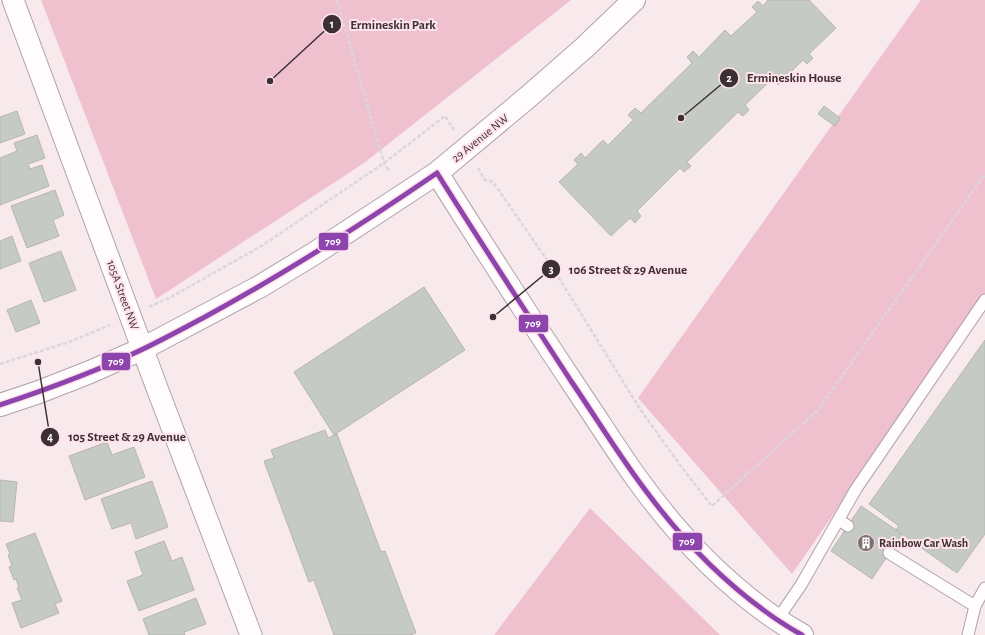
<svg xmlns="http://www.w3.org/2000/svg" width="985" height="635" font-family="'Alegreya Sans',sans-serif">
<style>
.green{fill:#efc1cf}
.building{fill:#c5cbc4;stroke:#b7b5b3}
.lines{fill:none;stroke-linecap:round;stroke-linejoin:round}
.service-casing{stroke:#b0a3a7;stroke-width:13}
.minor-casing{stroke:#b0a3a7;stroke-width:23}
.tertiary-casing{stroke:#b0a3a7;stroke-width:24}
.path{stroke:#dbd7d8;stroke-width:2.5;stroke-dasharray:4 2;stroke-linecap:butt}
.service{stroke:#fefcfc;stroke-width:11}
.minor{stroke:#fefcfc;stroke-width:21}
.tertiary{stroke:#fefcfc;stroke-width:22}
.bus-1-casing{stroke:#fee3ea;stroke-width:8}
.bus-1{stroke:#8e44ad;stroke-width:5}
.labels{text-anchor:middle;dominant-baseline:central;stroke-width:4;stroke-linejoin:round;paint-order:stroke}
.street-label{font-size:12px;fill:#3d3034;stroke:#fee3ea}
.poi-label{font-size:12px;font-weight:bold;fill:#3d3034;stroke:#fee3ea;text-anchor:start}
.leader{fill:none;stroke:#3d3034;stroke-width:1.5}
.callout-dot{fill:#3d3034;stroke:#fee3ea;stroke-width:1.5}
.mark-label{font-size:12px;text-anchor:middle;font-weight:bold;fill:#fff}
.callout-label{font-size:13px;text-anchor:middle;font-weight:bold;fill:#3d3034;stroke:#fee3ea;stroke-width:4;stroke-linejoin:round;paint-order:stroke}
.line-badge{stroke:#fee3ea;stroke-width:1.5}
.badge-label{font-size:11px;text-anchor:middle;font-weight:bold;fill:#fff}
</style>
<rect width="100%" height="100%" fill="#f8e9ed"/>
<path class="green" d="M 41,0 L 571,0 L 364,163 L 156,299 Z
M 921,0 L 985,0 L 985,296 L 792,574 L 638,398 Z
M 590,508 L 720,635 L 494,635 Z"/>
<path class="building" d="M 768,0 L 809,0 L 836,28 L 809,54 L 813,58 L 807,64 L 803,60 L 778,85 L 772,79 L 745,105 L 749,110 L 743,116 L 738,112 L 687,162 L 691,166 L 684,172 L 680,168 L 637,211 L 641,216 L 635,223 L 630,218 L 611,236 L 559,182 L 578,164 L 574,160 L 581,153 L 585,158 L 603,140 L 608,145 L 633,120 L 628,115 L 635,108 L 641,113 L 692,63 L 687,57 L 693,51 L 699,57 L 725,30 L 731,36 L 757,12 L 752,7 L 758,1 L 763,6 Z
M 824,106 L 840,118 L 835,126 L 818,114 Z
M 17,111 L 25,134 L 0,143 L 0,117 Z
M 37,135 L 45,158 L 28,164 L 30,169 L 42,165 L 49,186 L 0,205 L 0,158 L 17,151 L 14,143 Z
M 55,190 L 64,215 L 53,220 L 59,236 L 27,248 L 11,206 Z
M 12,236 L 21,261 L 0,269 L 0,241 Z
M 61,251 L 76,290 L 44,302 L 29,263 Z
M 424,287 L 465,350 L 334,435 L 294,372 Z
M 31,300 L 40,323 L 16,332 L 7,310 Z
M 985,340 L 985,534 L 957,573 L 896,530 L 899,526 L 869,504 Z
M 325,430 L 328,438 L 337,434 L 381,552 L 385,551 L 416,633 L 410,635 L 334,635 L 314,580 L 309,582 L 264,461 L 274,458 L 271,450 Z
M 107,442 L 112,455 L 134,447 L 145,477 L 85,500 L 69,456 Z
M 0,480 L 17,482 L 13,522 L 0,521 Z
M 152,481 L 168,527 L 136,539 L 131,523 L 112,529 L 101,499 Z
M 861,506 L 902,534 L 872,579 L 831,551 Z
M 35,533 L 62,601 L 55,604 L 59,613 L 21,628 L 12,603 L 22,600 L 17,588 L 19,587 L 16,579 L 14,580 L 9,567 L 12,566 L 8,555 L 10,554 L 6,544 Z
M 164,541 L 172,561 L 182,557 L 194,590 L 139,611 L 127,581 L 143,575 L 135,552 Z
M 196,598 L 206,624 L 184,632 L 185,635 L 149,635 L 143,619 Z"/>
<g class="lines">
<g class="service-casing">
<path id="service" d="M 839,520 L 848,526
M 889,553 L 913,568 L 975,606
M 777,620 L 801,585 L 856,489 L 985,300
M 968,635 L 975,606 L 985,588"/>
</g>
<g class="minor-casing">
<path id="minor" d="M 13,0 L 157,388 L 251,635"/>
</g>
<g class="tertiary-casing">
<path id="tertiary" d="M 437,173 C 483,246 530,319 578,391 C 597,419 615,448 635,476 C 674,531 721,581 776,619 C 785,625 794,630 802,635
M 0,405 L 39,392 L 90,372 L 142,349 L 259,287 L 315,253 L 405,194 L 437,173 L 528,97 L 584,48 L 634,0"/>
</g>
<path class="path" d="M 337,0 L 384,163 L 390,172
M 478,168 L 485,180 L 493,182 L 554,270 L 640,409 L 683,469 L 712,506 L 818,410 L 985,174
M 149,307 L 171,297 L 263,245 L 384,163 L 445,116 L 454,130
M 0,364 L 69,342 L 110,325"/>
<use href="#service" class="service"/>
<use href="#minor" class="minor"/>
<use href="#tertiary" class="tertiary"/>
<g class="bus-1-casing">
<path id="bus-1" d="M 437,173 C 481,243 526,312 571,381 C 597,419 621,459 649,495 C 685,543 728,586 776,619 C 785,625 793,630 802,635
M 0,405 C 48,389 95,372 141,350 C 162,340 182,329 203,318 C 284,274 361,225 437,173"/>
</g>
<use href="#bus-1" class="bus-1"/>
</g>
<defs>
<g id="building-disc" transform="scale(0.9)"><circle r="9.5" fill="#7e7175" stroke="#fee3ea"/><path d="M-4-6H4V6H1V3H-1V6H-4ZM-2.5-4.3h1.7v1.8h-1.7ZM.8-4.3h1.7v1.8H.8ZM-2.5-1h1.7V.8h-1.7ZM.8-1h1.7V.8H.8Z" fill="#fff"/></g>
</defs>
<g fill-rule="evenodd">
<use href="#building-disc" x="866" y="543"/>
</g>
<g class="labels">
<g class="street-label">
<text transform="translate(480 138) rotate(-39)">29 Avenue NW</text>
<text transform="translate(123 295) rotate(70)">105A Street NW</text>
</g>
<g class="poi-label">
<text x="879" y="543">Rainbow Car Wash</text>
</g>
</g>
<path class="leader" d="M270 81L332 24M681 118L729 78M493 317L551 269M38 362L50 437"/>
<g class="callout-dot">
<circle cx="270" cy="81" r="4"/>
<circle cx="681" cy="118" r="4"/>
<circle cx="493" cy="317" r="4"/>
<circle cx="38" cy="362" r="4"/>
<circle cx="332" cy="24" r="10"/>
<circle cx="729" cy="78" r="10"/>
<circle cx="551" cy="269" r="10"/>
<circle cx="50" cy="437" r="10"/>
</g>
<g class="mark-label">
<text x="332" y="28">1</text>
<text x="729" y="82">2</text>
<text x="551" y="273">3</text>
<text x="50" y="441">4</text>
</g>
<g class="callout-label">
<text x="393" y="29">Ermineskin Park</text>
<text x="794" y="82">Ermineskin House</text>
<text x="628" y="274">106 Street &amp; 29 Avenue</text>
<text x="127" y="441">105 Street &amp; 29 Avenue</text>
</g>
<g class="line-badge">
<rect x="318" y="232" width="31" height="19" rx="4" fill="#8e44ad"/>
<rect x="518" y="314" width="31" height="19" rx="4" fill="#8e44ad"/>
<rect x="101" y="352" width="30" height="19" rx="4" fill="#8e44ad"/>
<rect x="672" y="532" width="31" height="19" rx="4" fill="#8e44ad"/>
</g>
<g class="badge-label">
<text x="333" y="245">709</text>
<text x="533" y="327">709</text>
<text x="116" y="365">709</text>
<text x="687" y="545">709</text>
</g>
</svg>
